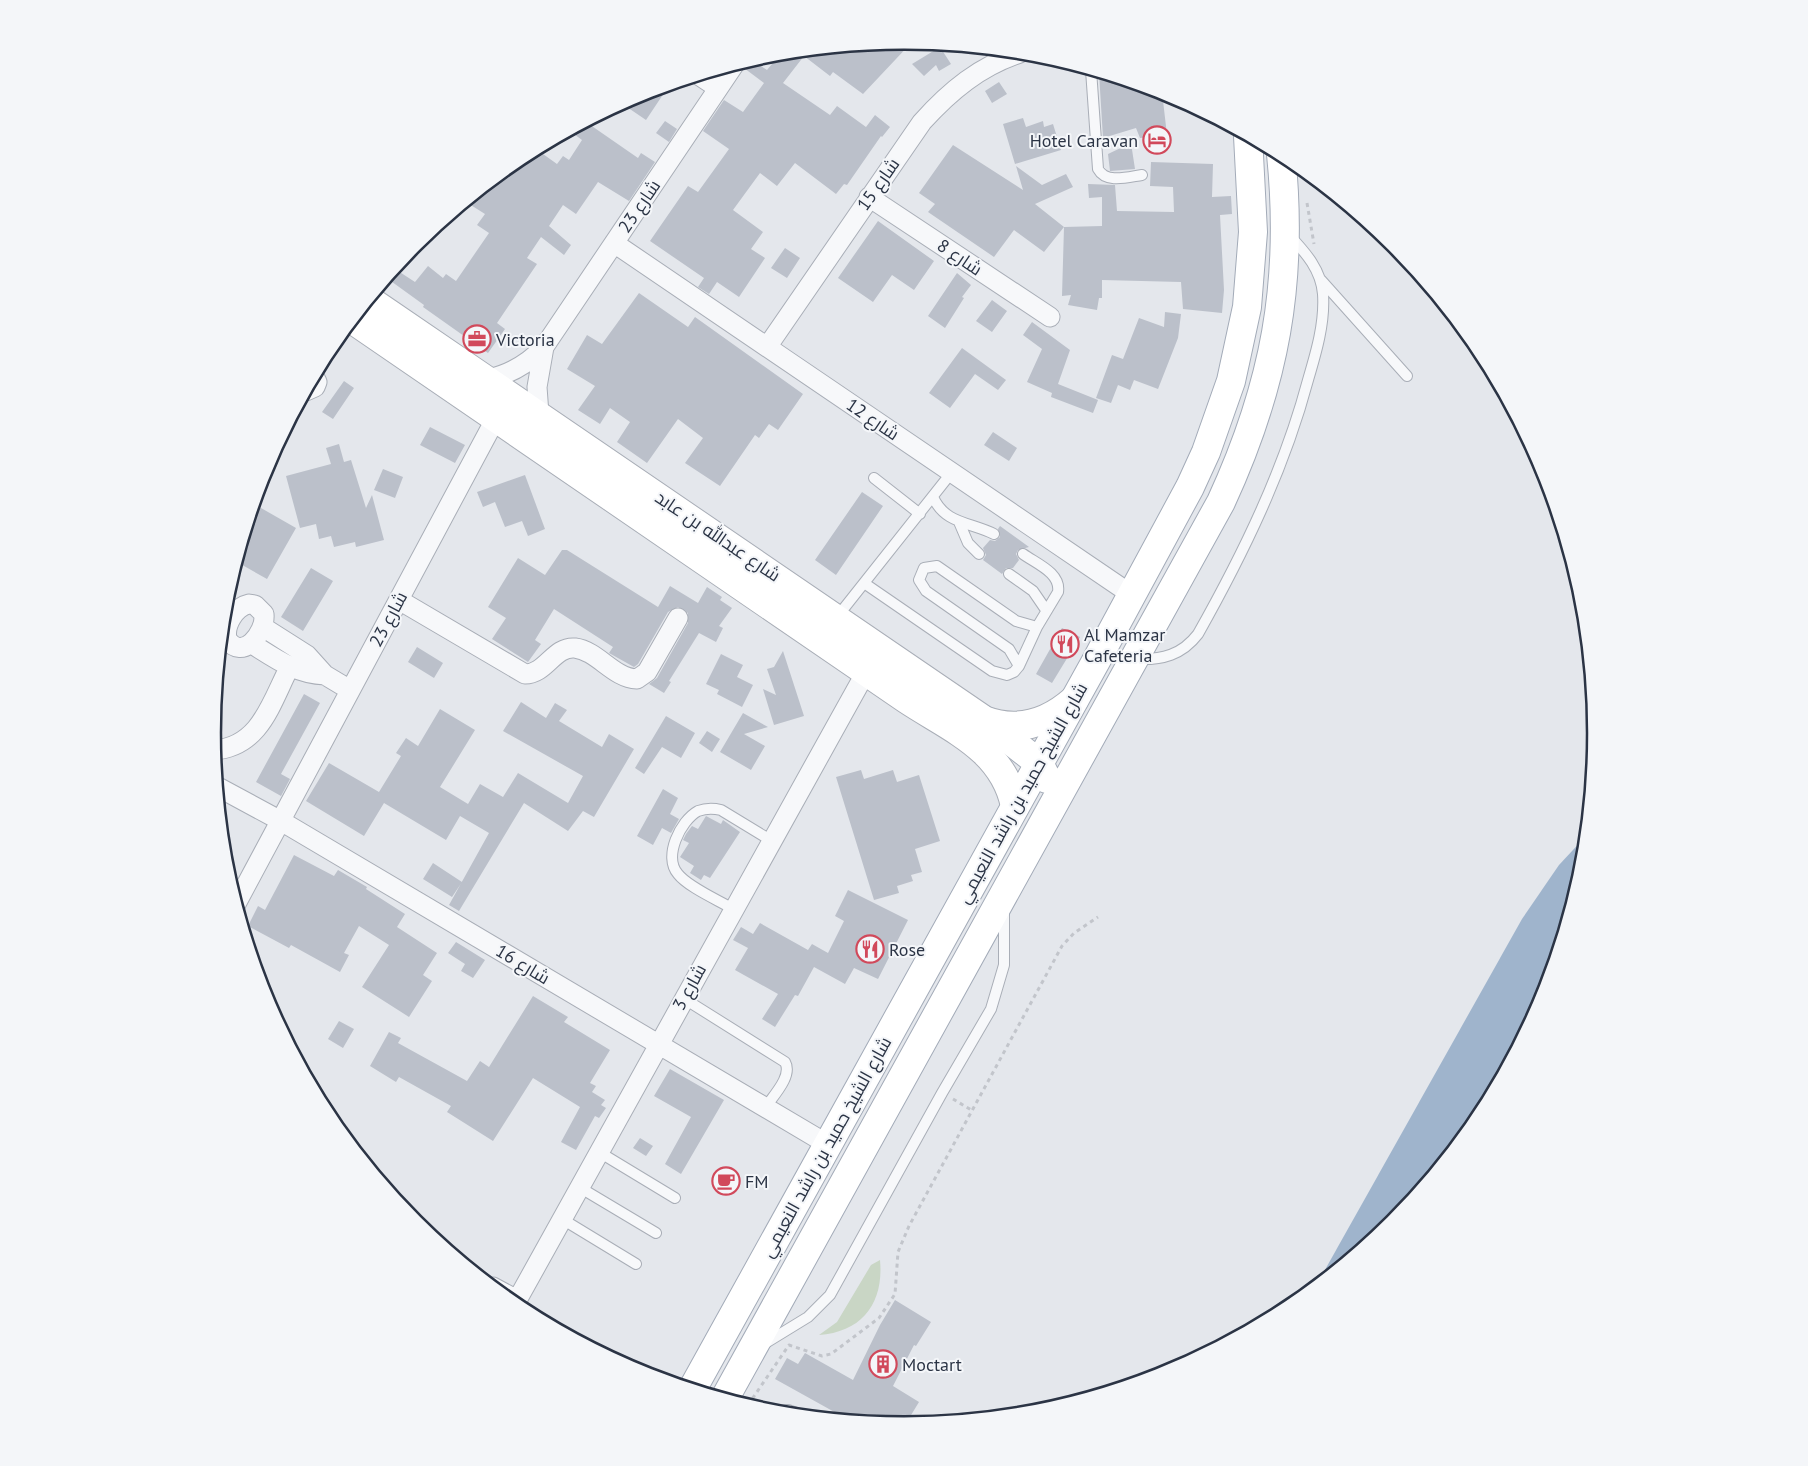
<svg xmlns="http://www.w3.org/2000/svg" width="1808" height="1466" font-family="'PT Sans',Cairo,sans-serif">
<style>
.green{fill:#c9d6c5}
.water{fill:#9fb4cc}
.building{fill:#bbc0ca}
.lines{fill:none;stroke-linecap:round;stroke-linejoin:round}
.lane-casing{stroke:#a9aeb7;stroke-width:12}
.street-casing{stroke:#a9aeb7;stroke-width:21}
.secondary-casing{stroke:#a9aeb7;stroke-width:30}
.primary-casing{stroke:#a3abb8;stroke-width:30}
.path{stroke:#c2c5cb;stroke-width:3;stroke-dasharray:4 4;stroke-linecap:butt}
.lane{stroke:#f7f8fa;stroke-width:10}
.street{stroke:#f7f8fa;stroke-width:19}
.secondary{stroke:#fff;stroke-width:28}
.primary{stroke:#fff;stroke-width:28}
.labels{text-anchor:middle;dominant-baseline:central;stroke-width:4;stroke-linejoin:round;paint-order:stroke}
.poi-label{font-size:18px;fill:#2b3445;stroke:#f4f6f9;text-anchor:start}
.street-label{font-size:18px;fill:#2b3445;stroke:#f4f6f9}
.rim{fill:none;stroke:#2b3445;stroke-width:2.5}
</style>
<rect width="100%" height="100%" fill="#e4e7ec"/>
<path class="green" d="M 880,1260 C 884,1302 863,1332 819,1335 L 837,1322 L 871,1265 Z"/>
<path class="water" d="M 1586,836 L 1582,868 L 1543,998 L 1479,1118 L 1393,1222 L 1317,1284 L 1522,919 L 1559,865 Z"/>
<path class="building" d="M 904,41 L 912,42 L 863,94 L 833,72 L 830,76 L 804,56 L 783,83 L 830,115 L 837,106 L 866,127 L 875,115 L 890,127 L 882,137 L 881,136 L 847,185 L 844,184 L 836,194 L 795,163 L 777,186 L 760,173 L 733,210 L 763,232 L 751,249 L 765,258 L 739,297 L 717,282 L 709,294 L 698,287 L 704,278 L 650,241 L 688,186 L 698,192 L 729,149 L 703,131 L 724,100 L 743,112 L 764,83 L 744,68 L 748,61 L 752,60 L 767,70 L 781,53 Z
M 940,47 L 951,64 L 939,71 L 936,65 L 924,76 L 912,64 Z
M 1099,73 L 1162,92 L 1167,135 L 1140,138 L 1136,128 L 1103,138 Z
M 999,82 L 1007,94 L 992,103 L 985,91 Z
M 670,84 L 646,120 L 621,103 L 640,94 Z
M 1023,118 L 1026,127 L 1043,121 L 1044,127 L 1053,124 L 1061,150 L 1015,164 L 1003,124 Z
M 665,121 L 677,129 L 669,142 L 656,133 Z
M 586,122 L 638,158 L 641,153 L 655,162 L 629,201 L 598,182 L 576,214 L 563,205 L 549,226 L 571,245 L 564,255 L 541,237 L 527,258 L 537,264 L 497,323 L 505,329 L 488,353 L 423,307 L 424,305 L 388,279 L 395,269 L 415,282 L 428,266 L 443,278 L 446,274 L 456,281 L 489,233 L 477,225 L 485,214 L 466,202 L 520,158 L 536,149 L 557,164 L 563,156 L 569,160 L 582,140 L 570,131 Z
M 1131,143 L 1135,169 L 1110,171 L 1108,154 Z
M 953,145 L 1023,190 L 1016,166 L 1042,185 L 1066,174 L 1073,187 L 1035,204 L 1064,227 L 1044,252 L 1014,230 L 994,257 L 928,212 L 935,204 L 919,193 Z
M 1151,162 L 1213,164 L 1212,197 L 1231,196 L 1232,214 L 1220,215 L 1224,290 L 1222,313 L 1183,309 L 1181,282 L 1102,280 L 1102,298 L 1099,298 L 1097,310 L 1068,305 L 1071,295 L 1062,296 L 1064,227 L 1102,226 L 1102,197 L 1089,198 L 1088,184 L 1115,185 L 1117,211 L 1174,212 L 1173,187 L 1150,186 Z
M 878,221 L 934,261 L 914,290 L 892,275 L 873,302 L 838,278 Z
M 785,248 L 800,258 L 787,278 L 771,268 Z
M 957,273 L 971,285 L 962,297 L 964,298 L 945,328 L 928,316 Z
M 639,293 L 688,327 L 695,317 L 803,394 L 778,430 L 769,424 L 759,438 L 755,435 L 720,486 L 685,463 L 703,438 L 678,419 L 647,463 L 617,442 L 630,422 L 610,408 L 600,424 L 578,410 L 595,386 L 567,369 L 587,335 L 602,344 Z
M 992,300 L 1007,311 L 992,332 L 976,321 Z
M 1165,312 L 1181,314 L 1178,338 L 1158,389 L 1134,380 L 1130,390 L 1118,385 L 1111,403 L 1096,398 L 1112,355 L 1123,359 L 1139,318 L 1164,327 Z
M 1032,322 L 1070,350 L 1058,384 L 1098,400 L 1093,413 L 1051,397 L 1052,393 L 1027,382 L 1042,349 L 1023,335 Z
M 962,348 L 1006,380 L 998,390 L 975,374 L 950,408 L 929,393 Z
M 344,381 L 354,388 L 333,419 L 322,412 Z
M 430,427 L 465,445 L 455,463 L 420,445 Z
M 993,432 L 1017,448 L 1009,461 L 984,445 Z
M 339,444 L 344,462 L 351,460 L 366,508 L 372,495 L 384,540 L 356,547 L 355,542 L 334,547 L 331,536 L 319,539 L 316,524 L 300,528 L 286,476 L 331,464 L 326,448 Z
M 383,469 L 403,477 L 395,498 L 374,490 Z
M 525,475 L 545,529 L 528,536 L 522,521 L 505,527 L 495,502 L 483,507 L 477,492 Z
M 862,492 L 883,506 L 836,575 L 815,560 Z
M 254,504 L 296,528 L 267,579 L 237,562 Z
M 1000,526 L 1029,547 L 1018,550 L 1016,554 L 1019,560 L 1013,568 L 1006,568 L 1002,574 L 983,560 L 986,555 L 983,548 L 990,540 L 995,541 L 1000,537 L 998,529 Z
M 562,550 L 567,550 L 658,607 L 670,586 L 698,603 L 707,587 L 722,597 L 720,600 L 732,608 L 719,626 L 723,628 L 716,642 L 699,633 L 669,681 L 671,682 L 664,693 L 649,684 L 657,678 L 688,623 L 688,613 L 678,607 L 668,612 L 638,664 L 634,667 L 609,653 L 613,647 L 554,609 L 535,640 L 541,644 L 528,662 L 492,639 L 506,618 L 488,607 L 518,558 L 545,575 Z
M 311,568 L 333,581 L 303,631 L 281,617 Z
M 1062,628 L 1080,637 L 1052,683 L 1036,674 Z
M 417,647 L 443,663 L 434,678 L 408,662 Z
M 783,651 L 804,716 L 774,725 L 763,689 L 776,695 L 767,669 L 774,667 Z
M 721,654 L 743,665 L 737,677 L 753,685 L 742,707 L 717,694 L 719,690 L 706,684 Z
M 304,694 L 320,703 L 281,774 L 290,779 L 281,796 L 256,782 Z
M 521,702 L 546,718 L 555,703 L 567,710 L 559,721 L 602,747 L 609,734 L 634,749 L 594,817 L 583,811 L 568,831 L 524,803 L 459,911 L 449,905 L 489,833 L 460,816 L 446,840 L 384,803 L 364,836 L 306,801 L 329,763 L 379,792 L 401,756 L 396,753 L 406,738 L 418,746 L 440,709 L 475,730 L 440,787 L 468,804 L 480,784 L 503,797 L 518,773 L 568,803 L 583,776 L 503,731 Z
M 743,713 L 768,727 L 744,734 L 765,746 L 751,770 L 720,752 Z
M 666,716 L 695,733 L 681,758 L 662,747 L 644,774 L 635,768 Z
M 707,731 L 720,739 L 712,752 L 699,743 Z
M 861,770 L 864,779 L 893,770 L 897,782 L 919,775 L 940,841 L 915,849 L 922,872 L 911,875 L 913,881 L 897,886 L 899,893 L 874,900 L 836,777 Z
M 663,789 L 678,798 L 670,814 L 679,819 L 671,833 L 662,828 L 653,845 L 637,836 Z
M 706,816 L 721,824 L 723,820 L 740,832 L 710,878 L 704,875 L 701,880 L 690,873 L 694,866 L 680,857 L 689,843 L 683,840 L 686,834 L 692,826 L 698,829 Z
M 294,855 L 334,876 L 338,870 L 367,887 L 366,889 L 405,914 L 397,927 L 437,953 L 423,975 L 432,981 L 409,1017 L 362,987 L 389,945 L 359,926 L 344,953 L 349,955 L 340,972 L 291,945 L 289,948 L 248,926 L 258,906 L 265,910 Z
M 433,863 L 462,882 L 452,897 L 423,879 Z
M 848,890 L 908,920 L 878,979 L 854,968 L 845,984 L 814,967 L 798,996 L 795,995 L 775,1027 L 762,1019 L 778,994 L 735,970 L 748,948 L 733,940 L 741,927 L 753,934 L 760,923 L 808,950 L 812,944 L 828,953 L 844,921 L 835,916 Z
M 456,942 L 485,960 L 473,978 L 461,971 L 465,964 L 448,953 Z
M 533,996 L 568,1017 L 564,1022 L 610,1050 L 590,1083 L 596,1086 L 592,1092 L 605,1100 L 601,1105 L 606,1108 L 599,1118 L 595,1116 L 576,1150 L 561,1142 L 580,1107 L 533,1078 L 493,1141 L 447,1112 L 451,1106 L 399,1077 L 396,1082 L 370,1066 L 389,1032 L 401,1038 L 398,1043 L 467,1081 L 480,1061 L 489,1067 Z
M 339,1021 L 354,1029 L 343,1048 L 328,1039 Z
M 670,1069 L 724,1100 L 681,1174 L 665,1164 L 691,1117 L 654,1096 Z
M 640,1138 L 653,1146 L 646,1156 L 633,1148 Z
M 895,1300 L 931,1322 L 916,1346 L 914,1345 L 893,1386 L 919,1402 L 905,1425 L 847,1419 L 775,1379 L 787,1358 L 798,1364 L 805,1353 L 853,1380 L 880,1325 Z"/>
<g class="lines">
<g class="lane-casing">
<path id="lane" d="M 1091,70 L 1098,169 C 1106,184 1128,177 1142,175
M 1321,280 L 1407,376
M 874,478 L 920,514
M 933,497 C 945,524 970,522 994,534
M 959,522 L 968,543 L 979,554
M 1009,574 L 1033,591 L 1046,610
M 864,583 L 992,671 L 1007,675 L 1014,672 L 1019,666 L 1037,627 L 1058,592 C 1061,573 1037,564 1023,554
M 837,617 L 952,472
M 1137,659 C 1162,660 1182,655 1198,634 C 1243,554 1284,470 1308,380 C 1316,353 1325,323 1323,294 C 1321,270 1306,253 1290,236
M 1019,666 L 1009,649 L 926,591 L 919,580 L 924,568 L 937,566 L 1016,621 L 1037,627
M 733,909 C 718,900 688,887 678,874 C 663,857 680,821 698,811 C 706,808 713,808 721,810 L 772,841
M 683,998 L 785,1062 C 793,1076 773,1096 765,1108
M 599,1152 L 675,1198
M 579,1187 L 656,1233
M 562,1219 L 636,1264
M 764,1344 L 808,1317 L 830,1295 L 942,1093 L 991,1009 L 1004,965 L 1004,910
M 778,1412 L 788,1410 L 802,1415"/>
</g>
<g class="street-casing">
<path id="street" d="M 700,76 L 718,88
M 869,197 L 1050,317
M 614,243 L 1132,595
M 767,347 L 922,122 C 950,91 980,66 1020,53
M 488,379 C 511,374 528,364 544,347 L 734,65
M 306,391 L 315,387 L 317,382 L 314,376
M 539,414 L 537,387 L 544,347
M 399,600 L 525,674 C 546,674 554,646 575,648 C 598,651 613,678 637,679 L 647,672 L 678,618
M 249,604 L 255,605 L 264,614 C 266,633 242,662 227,639 C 224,625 235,607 249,604 Z
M 263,627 L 307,655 L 325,675 L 350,690
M 252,644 C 276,659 296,674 325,675
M 214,750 C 260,747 271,703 289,668
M 218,787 L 281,821 L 827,1144
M 236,904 L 496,418
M 493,1287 L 517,1300
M 515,1304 L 866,672"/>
</g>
<g class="secondary-casing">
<path id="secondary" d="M 369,300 L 984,720 C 1018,733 1048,723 1074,700
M 353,320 L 906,699 C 951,729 1003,748 1015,806"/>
</g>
<g class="primary-casing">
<path id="primary" d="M 984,720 L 1039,763 L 1047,779
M 693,1388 L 1096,661 L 1190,487 L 1206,452 L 1231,381 L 1247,307 L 1253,232 L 1248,136
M 725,1398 L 1221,502 C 1275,385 1294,282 1281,154"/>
</g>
<path class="path" d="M 1307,203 L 1314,244
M 953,1099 L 973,1111
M 748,1405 L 789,1345 L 822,1356 L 831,1354 L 879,1318 L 895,1294 L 898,1252 L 909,1226 L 1062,946 L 1074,933 L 1098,917"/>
<use href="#lane" class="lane"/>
<use href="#street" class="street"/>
<use href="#secondary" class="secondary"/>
<use href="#primary" class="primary"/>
</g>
<defs>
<g id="hotel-ring" transform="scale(1.4375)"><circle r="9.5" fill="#f4f6f9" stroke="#d1495b" stroke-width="1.5"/><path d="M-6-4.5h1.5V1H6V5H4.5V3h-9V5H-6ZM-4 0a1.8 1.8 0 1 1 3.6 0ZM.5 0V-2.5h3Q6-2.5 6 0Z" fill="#d1495b"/></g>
<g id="office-ring" transform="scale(1.4375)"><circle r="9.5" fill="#f4f6f9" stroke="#d1495b" stroke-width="1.5"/><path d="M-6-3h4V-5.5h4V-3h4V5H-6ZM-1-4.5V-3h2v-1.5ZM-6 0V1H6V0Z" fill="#d1495b"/></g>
<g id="restaurant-ring" transform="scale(1.4375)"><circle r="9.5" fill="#f4f6f9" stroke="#d1495b" stroke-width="1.5"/><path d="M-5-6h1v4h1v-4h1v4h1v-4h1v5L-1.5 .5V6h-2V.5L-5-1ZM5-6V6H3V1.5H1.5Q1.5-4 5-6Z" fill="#d1495b"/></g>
<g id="cafe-ring" transform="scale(1.4375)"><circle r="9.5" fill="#f4f6f9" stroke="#d1495b" stroke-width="1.5"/><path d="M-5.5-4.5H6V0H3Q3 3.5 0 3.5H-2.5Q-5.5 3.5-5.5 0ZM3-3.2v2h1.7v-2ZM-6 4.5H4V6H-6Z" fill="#d1495b"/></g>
<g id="building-ring" transform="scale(1.4375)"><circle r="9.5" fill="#f4f6f9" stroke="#d1495b" stroke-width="1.5"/><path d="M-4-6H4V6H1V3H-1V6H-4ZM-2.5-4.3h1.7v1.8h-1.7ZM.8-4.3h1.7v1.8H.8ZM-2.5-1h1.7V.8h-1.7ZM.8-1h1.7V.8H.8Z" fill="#d1495b"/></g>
</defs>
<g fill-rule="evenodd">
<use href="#hotel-ring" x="1157" y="140"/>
<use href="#office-ring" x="477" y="339"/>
<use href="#restaurant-ring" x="1065" y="644"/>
<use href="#restaurant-ring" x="870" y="949"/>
<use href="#cafe-ring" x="726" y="1181"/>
<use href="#building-ring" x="883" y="1364"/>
</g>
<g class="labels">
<g class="poi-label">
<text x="1138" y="140" text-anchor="end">Hotel Caravan</text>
<text x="496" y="339">Victoria</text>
<text x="1084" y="634">Al Mamzar<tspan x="1084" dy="21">Cafeteria</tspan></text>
<text x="889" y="949">Rose</text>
<text x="745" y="1181">FM</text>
<text x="902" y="1364">Moctart</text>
</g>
<g class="street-label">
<text transform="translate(878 184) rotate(-55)">شارع 15</text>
<text transform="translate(639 206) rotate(-56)">شارع 23</text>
<text transform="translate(960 257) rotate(34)">شارع 8</text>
<text transform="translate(873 419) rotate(34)">شارع 12</text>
<text transform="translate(718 536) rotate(34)">شارع عبدالله بن عابد</text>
<text transform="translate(388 619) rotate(-62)">شارع 23</text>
<text transform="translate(1022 793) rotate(-61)">شارع الشيخ حميد بن راشد النعيمي</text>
<text transform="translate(523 964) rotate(31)">شارع 16</text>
<text transform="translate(689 987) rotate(-61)">شارع 3</text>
<text transform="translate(826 1147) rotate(-61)">شارع الشيخ حميد بن راشد النعيمي</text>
</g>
</g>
<path d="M0 0H1808V1466H0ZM221 733a683 683 0 1 1 1366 0a683 683 0 1 1-1366 0Z" fill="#f4f6f9" fill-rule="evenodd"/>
<path class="rim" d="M221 733a683 683 0 1 1 1366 0a683 683 0 1 1-1366 0Z"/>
</svg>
